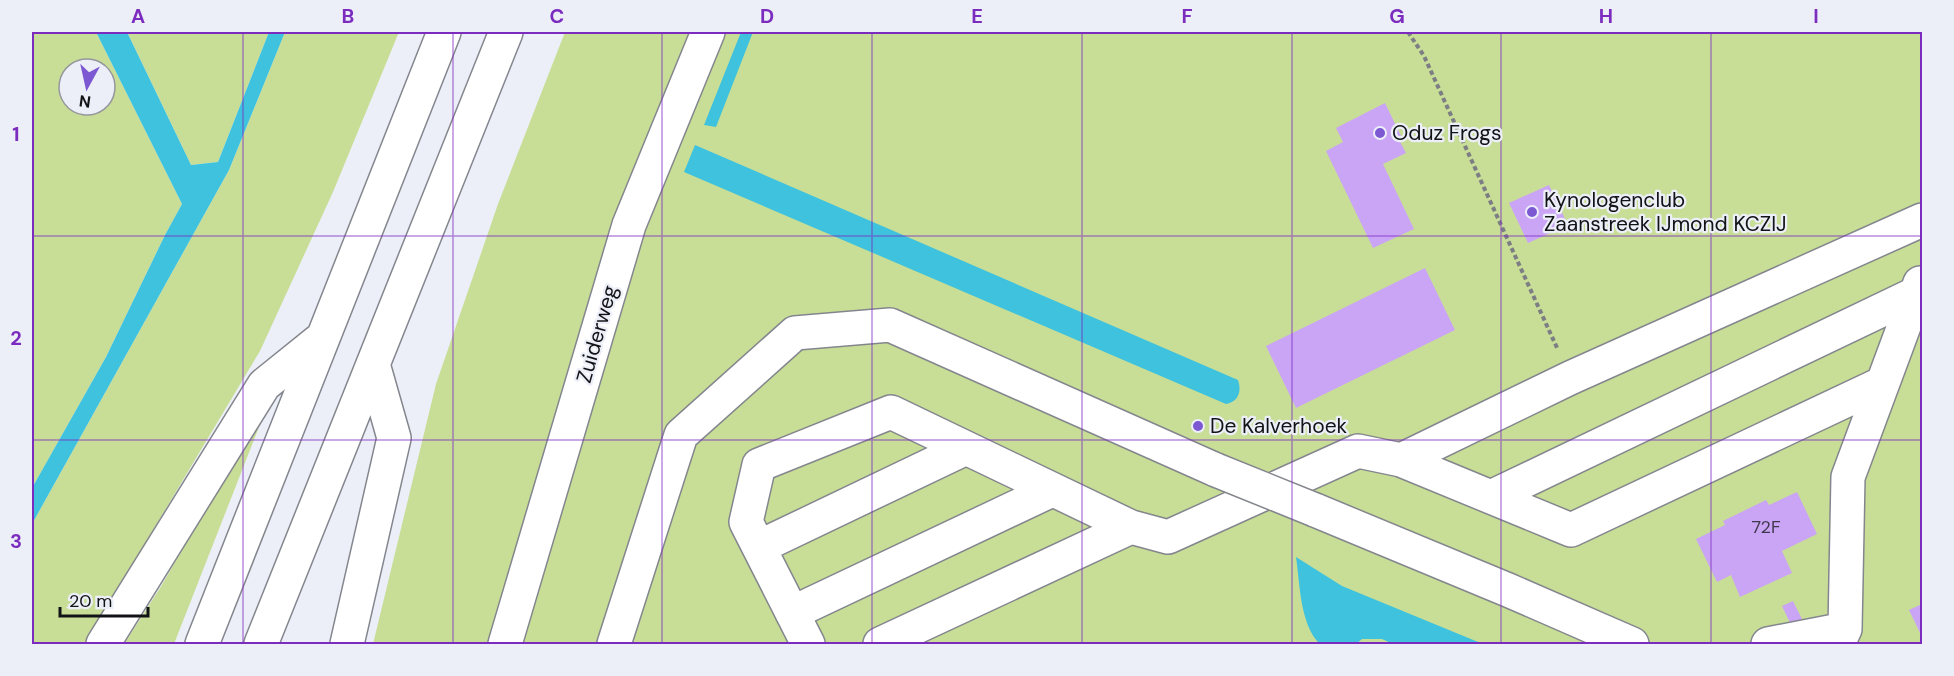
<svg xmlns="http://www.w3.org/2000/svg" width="1954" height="676" font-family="'DM Sans',sans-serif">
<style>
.green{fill:#c8de97;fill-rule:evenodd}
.water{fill:#3ec2dd}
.building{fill:#caa5f5}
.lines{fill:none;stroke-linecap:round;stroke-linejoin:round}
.minor-casing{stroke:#84868e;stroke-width:36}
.highway-casing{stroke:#84868e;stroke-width:36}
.path{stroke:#7c7e84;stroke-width:4;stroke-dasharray:4.5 3;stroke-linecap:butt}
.minor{stroke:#fff;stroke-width:33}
.highway{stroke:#fff;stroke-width:33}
.minor-bridge-casing{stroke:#84868e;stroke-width:36;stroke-linecap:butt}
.minor-bridge{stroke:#fff;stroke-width:33}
.grid{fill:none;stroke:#7b2cbf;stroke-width:1.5;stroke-opacity:0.55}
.poi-dot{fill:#7c58d2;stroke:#edeff8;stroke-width:2}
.labels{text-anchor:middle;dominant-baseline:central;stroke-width:4.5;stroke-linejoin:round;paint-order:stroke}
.number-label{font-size:18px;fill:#40384e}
.poi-label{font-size:21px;fill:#121316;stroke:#edeff8;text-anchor:start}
.street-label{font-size:21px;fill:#121316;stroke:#edeff8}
.neatline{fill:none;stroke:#7b2cbf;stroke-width:2}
.grid-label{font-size:20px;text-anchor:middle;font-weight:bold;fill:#7b2cbf}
</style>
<rect width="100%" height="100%" fill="#edeff8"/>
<path class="green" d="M 32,32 L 96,32 L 182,204 L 165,235 L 106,357 L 32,488 ZM 69,69 L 105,69 L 105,105 L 69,105 Z
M 127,32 L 269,32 L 218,162 L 191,165 Z
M 285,32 L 399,32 L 333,192 L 260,351 L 85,644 L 32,644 L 32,524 L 229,170 Z
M 565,32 L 1922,32 L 1922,644 L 373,644 L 436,384 L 498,204 Z
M 270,399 L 174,644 L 124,644 L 160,588 Z"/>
<path class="water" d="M 96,32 L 127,32 L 191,165 L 218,162 L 269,32 L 285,32 L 229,170 L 32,524 L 32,488 L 106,357 L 165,235 L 182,204 Z
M 741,32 L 753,32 L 716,127 L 704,125 Z
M 695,145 L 1238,380 C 1242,392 1238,402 1226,404 L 684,172 Z
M 1296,557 L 1342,586 L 1483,644 L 1393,644 L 1382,639 L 1362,639 L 1356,644 L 1320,644 C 1300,625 1300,584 1296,557 Z"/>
<path class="building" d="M 1385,103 L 1401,136 L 1398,138 L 1406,153 L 1383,164 L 1414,229 L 1373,248 L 1326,151 L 1343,142 L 1336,128 Z
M 1549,185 L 1568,225 L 1528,243 L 1509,203 Z
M 1425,268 L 1455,330 L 1296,408 L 1266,346 Z
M 1797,492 L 1817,534 L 1782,551 L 1792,573 L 1740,597 L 1731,575 L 1717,582 L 1696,539 L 1725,525 L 1723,521 L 1766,500 L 1769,505 Z
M 1793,601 L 1804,623 L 1793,629 L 1782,606 Z
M 1922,604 L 1922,637 L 1909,610 Z"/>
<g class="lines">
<g class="minor-casing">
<path id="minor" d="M 1401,460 L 1571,530 L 1883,383
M 1491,497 L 1917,293
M 1315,510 L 1508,590 L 1632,644
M 759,547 L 964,449
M 792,613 L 1052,490
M 505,644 L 629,225 L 708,32
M 614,644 L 681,435 L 795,333 L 890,325 L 1216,470
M 808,644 L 746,522 L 759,465 L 891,412 L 1131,527 L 1168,537 L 1358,451 L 1401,460 L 1570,378 L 1922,220
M 880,644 L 1131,527
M 1768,644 L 1845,629
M 1838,644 L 1845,629 L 1848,477 L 1920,283"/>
</g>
<g class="highway-casing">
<path id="highway" d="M 103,644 L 264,385 L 321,339
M 202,644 L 444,32
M 261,644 L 506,32
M 347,644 L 394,438 L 373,364"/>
</g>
<path class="path" d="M 1408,32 L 1424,56 L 1558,350"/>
<use href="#minor" class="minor"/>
<use href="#highway" class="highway"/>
<g class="minor-bridge-casing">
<path id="minor-bridge" d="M 1216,470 L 1315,510"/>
</g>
<use href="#minor-bridge" class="minor-bridge"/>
</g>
<path class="grid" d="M 243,32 L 243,644M 453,32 L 453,644M 662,32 L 662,644M 872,32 L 872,644M 1082,32 L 1082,644M 1292,32 L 1292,644M 1501,32 L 1501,644M 1711,32 L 1711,644M 32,236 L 1922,236M 32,440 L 1922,440"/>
<g class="poi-dot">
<circle cx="1380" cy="133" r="6"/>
<circle cx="1532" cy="212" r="6"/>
<circle cx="1198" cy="426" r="6"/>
</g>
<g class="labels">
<g class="number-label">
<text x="1766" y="527">72F</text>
</g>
<g class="poi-label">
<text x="1392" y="133">Oduz Frogs</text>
<text x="1544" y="200">Kynologenclub<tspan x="1544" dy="24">Zaanstreek IJmond KCZIJ</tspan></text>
<text x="1210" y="426">De Kalverhoek</text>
</g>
<g class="street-label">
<text transform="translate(597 334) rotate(-74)">Zuiderweg</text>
</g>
</g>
<rect width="1954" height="676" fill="none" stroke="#edeff8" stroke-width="66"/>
<g transform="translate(87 87) rotate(188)"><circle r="28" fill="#edeff8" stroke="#95979e" stroke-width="1.5"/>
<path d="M0-4.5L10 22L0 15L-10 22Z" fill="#7c58d2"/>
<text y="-9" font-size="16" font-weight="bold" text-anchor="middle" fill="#121316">N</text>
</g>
<path d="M60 607v9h88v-9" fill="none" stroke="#121316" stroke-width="3"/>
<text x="69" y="607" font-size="18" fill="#121316" stroke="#edeff8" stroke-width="4.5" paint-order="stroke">20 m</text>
<rect x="33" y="33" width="1888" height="610" class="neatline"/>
<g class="grid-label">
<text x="138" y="23">A</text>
<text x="348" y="23">B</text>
<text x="557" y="23">C</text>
<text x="767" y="23">D</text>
<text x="977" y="23">E</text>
<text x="1187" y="23">F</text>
<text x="1397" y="23">G</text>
<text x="1606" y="23">H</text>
<text x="1816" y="23">I</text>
<text x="16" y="141">1</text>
<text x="16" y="345">2</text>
<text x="16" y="548">3</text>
</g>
</svg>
